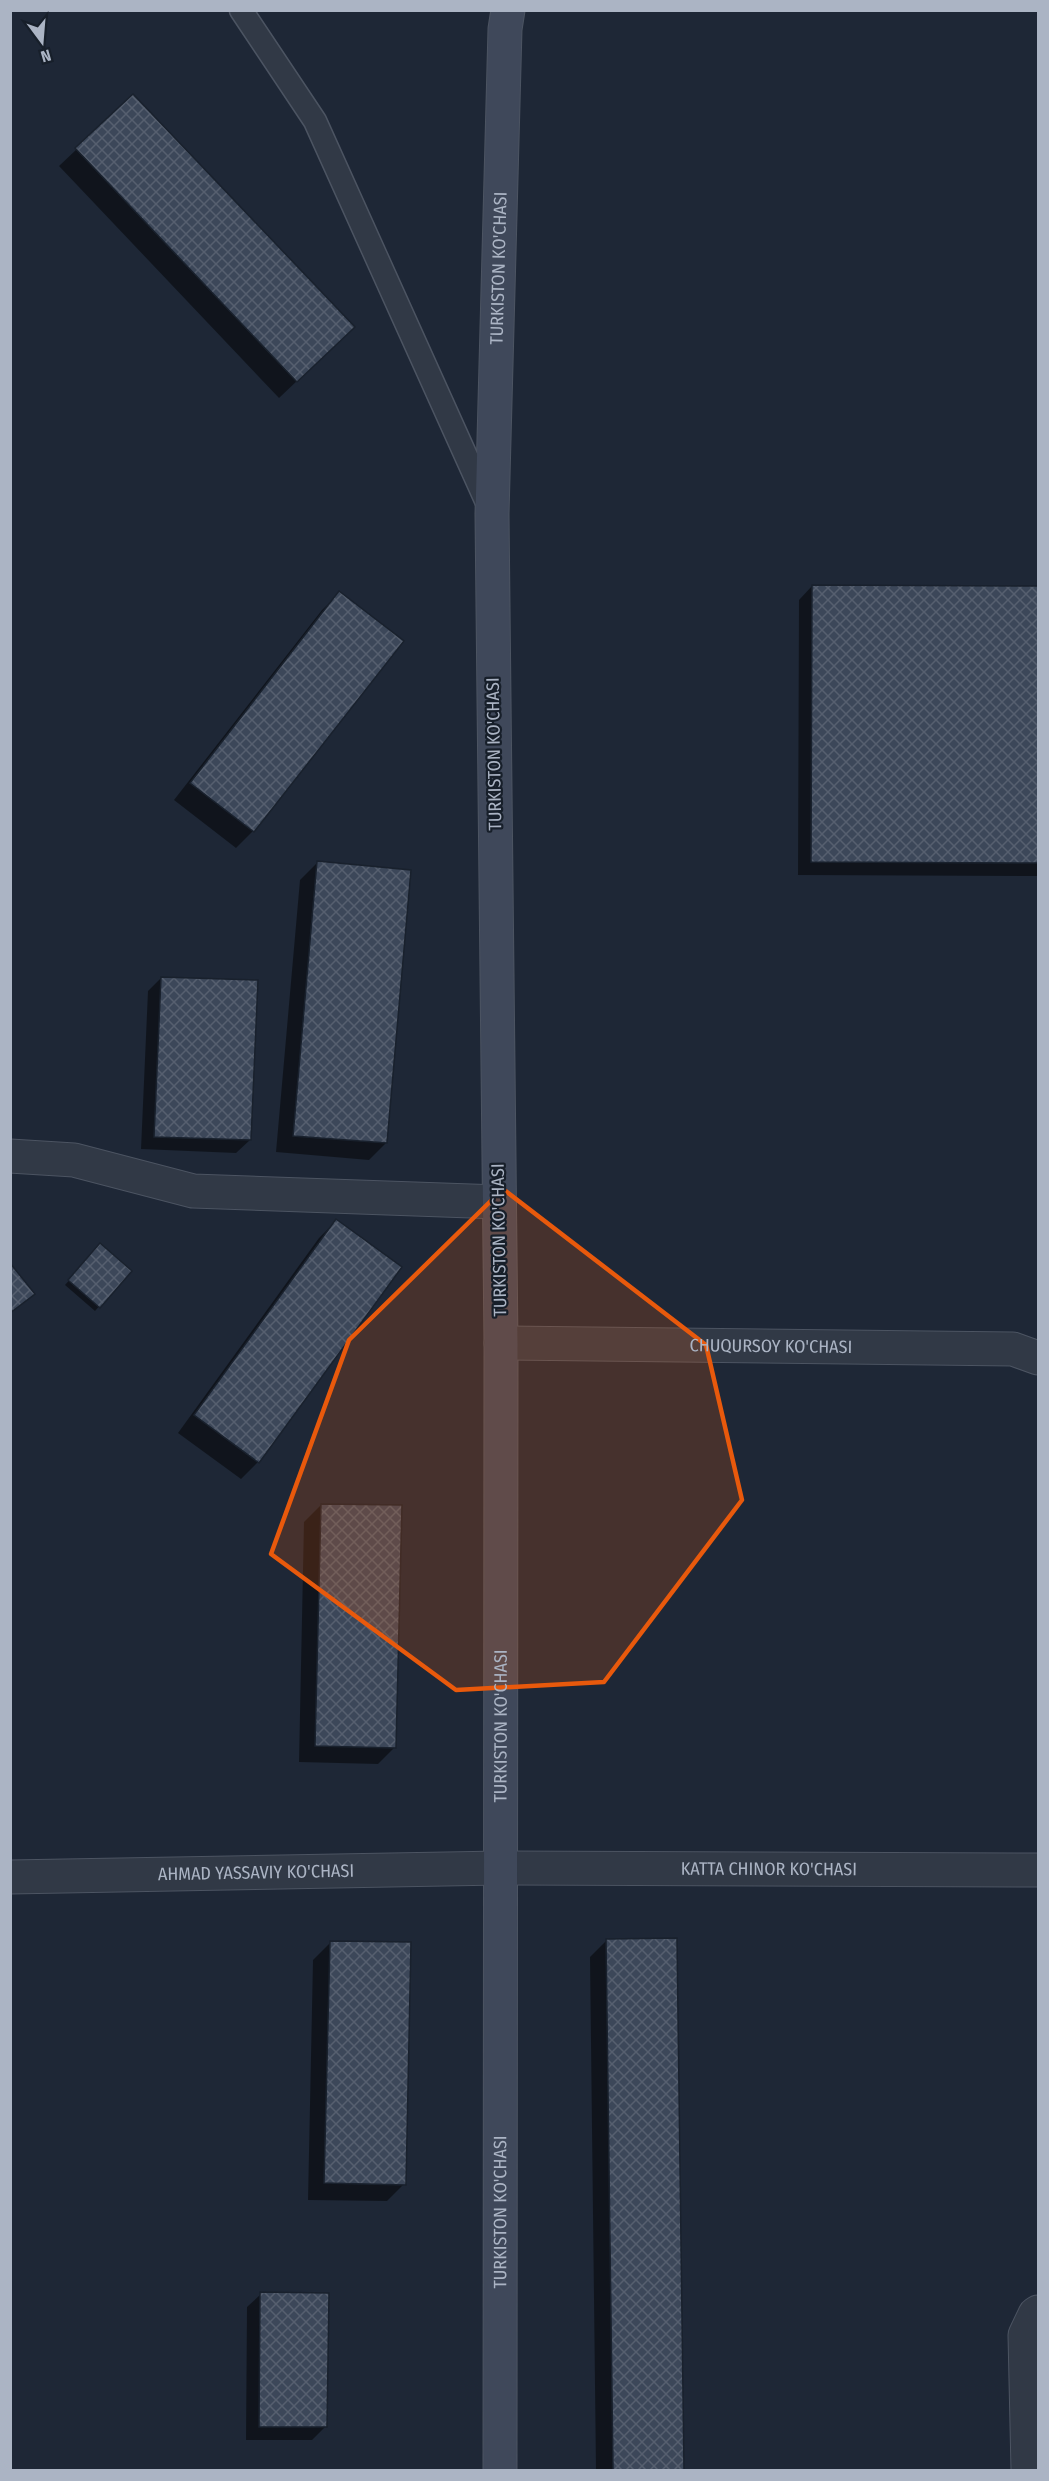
<svg xmlns="http://www.w3.org/2000/svg" width="1049" height="2481" font-family="'Fira Sans Condensed',sans-serif">
<style>
.shadow{fill:#0007}
.building{fill:url(#building-cross-hatch);stroke:#19212d;stroke-width:1.5}
.lines{fill:none;stroke-linecap:round;stroke-linejoin:round}
.lane-casing{stroke:#4c5462;stroke-width:25}
.street-casing{stroke:#4c5462;stroke-width:35}
.secondary-casing{stroke:#4c5462;stroke-width:35}
.lane{stroke:#313946;stroke-width:22}
.street{stroke:#313946;stroke-width:33}
.secondary{stroke:#3f485a;stroke-width:33}
.marked{fill:#e8590c;fill-opacity:0.2;stroke:#e8590c;stroke-width:4.5;stroke-linejoin:round}
.labels{text-anchor:middle;dominant-baseline:central;stroke-width:4.5;stroke-linejoin:round;paint-order:stroke}
.street-label{font-size:18px;fill:#abb4c4;stroke:#171f2a}
</style>
<defs>
<pattern id="building-cross-hatch" width="8" height="8" patternUnits="userSpaceOnUse" patternTransform="scale(1.5)"><rect width="8" height="8" fill="#3c4759"/><path d="M0 0l8 8M0 8l8-8" fill="none" stroke="#565f6f"/></pattern>
</defs>
<rect width="100%" height="100%" fill="#1e2736"/>
<path class="shadow" d="M 133,96 L 336,344 L 279,398 L 59,166 Z
M 812,586 L 1038,587 L 1038,876 L 798,875 L 799,600 Z
M 340,593 L 253,831 L 236,848 L 174,800 L 322,610 Z
M 317,863 L 386,1143 L 369,1160 L 276,1152 L 300,880 Z
M 161,978 L 250,1140 L 236,1153 L 141,1149 L 148,991 Z
M 336,1221 L 258,1462 L 241,1479 L 178,1433 L 319,1238 Z
M 96,1250 L 130,1271 L 95,1311 L 65,1285 Z
M 321,1505 L 395,1747 L 378,1764 L 299,1762 L 304,1522 Z
M 676,1939 L 682,2470 L 596,2470 L 590,1957 L 607,1940 Z
M 330,1943 L 404,2184 L 387,2201 L 308,2200 L 313,1960 Z
M 261,2294 L 326,2426 L 312,2440 L 246,2440 L 247,2307 Z"/>
<path class="building" d="M 133,94 L 355,327 L 297,382 L 75,148 Z
M 812,585 L 1038,586 L 1038,863 L 811,862 Z
M 339,591 L 404,641 L 254,832 L 190,783 Z
M 317,861 L 411,870 L 387,1143 L 293,1136 Z
M 161,977 L 258,980 L 251,1140 L 154,1137 Z
M 336,1219 L 402,1267 L 259,1463 L 194,1415 Z
M 100,1243 L 132,1271 L 100,1308 L 68,1280 Z
M 10,1263 L 35,1294 L 10,1313 Z
M 321,1504 L 402,1505 L 396,1748 L 315,1746 Z
M 677,1938 L 684,2470 L 613,2470 L 606,1939 Z
M 330,1941 L 411,1942 L 406,2185 L 324,2183 Z
M 260,2292 L 329,2293 L 327,2427 L 259,2427 Z"/>
<g class="lines">
<g class="lane-casing">
<path id="lane" d="M 241,10 L 315,121 L 489,507"/>
</g>
<g class="street-casing">
<g id="street">
<path d="M 10,1156 L 74,1160 L 193,1191 L 499,1202"/>
<path id="s1" d="M 501,1343 L 1013,1349 L 1038,1358"/>
<path id="s2" d="M 10,1877 L 500,1868 L 1038,1870"/>
<path d="M 1028,2470 L 1025,2335 L 1035,2314 L 1038,2312"/>
</g>
</g>
<g class="secondary-casing">
<g id="secondary">
<path id="s3" d="M 500,2470 L 501,1343 L 492,514 L 505,29 L 508,10"/>
</g>
</g>
<use href="#lane" class="lane"/>
<use href="#street" class="street"/>
<use href="#secondary" class="secondary"/>
</g>
<path class="marked" d="M 503,1189 L 706,1345 L 742,1500 L 604,1682 L 456,1690 L 271,1554 L 349,1340 Z"/>
<g class="labels">
<g class="street-label">
<text stroke="none"><textPath href="#s3" startOffset="2202">TURKISTON KO'CHASI</textPath></text>
<text transform="translate(494 754) rotate(-91)">TURKISTON KO'CHASI</text>
<text transform="translate(499 1240) rotate(-91)">TURKISTON KO'CHASI</text>
<text stroke="none"><textPath href="#s1" startOffset="270">CHUQURSOY KO'CHASI</textPath></text>
<text stroke="none"><textPath href="#s3" startOffset="744">TURKISTON KO'CHASI</textPath></text>
<text stroke="none"><textPath href="#s2" startOffset="759">KATTA CHINOR KO'CHASI</textPath></text>
<text stroke="none"><textPath href="#s2" startOffset="246">AHMAD YASSAVIY KO'CHASI</textPath></text>
<text stroke="none"><textPath href="#s3" startOffset="258">TURKISTON KO'CHASI</textPath></text>
</g>
</g>
<rect width="1049" height="2481" fill="none" stroke="#abb4c4" stroke-width="24"/>
<g transform="translate(42 42) rotate(164)" stroke="#171f2a" stroke-width="4.5" paint-order="stroke">
<path d="M0-4.5L10 22L0 15L-10 22Z" fill="#abb4c4"/>
<text y="-9" font-size="16" font-weight="bold" text-anchor="middle" fill="#abb4c4">N</text>
</g>
</svg>
